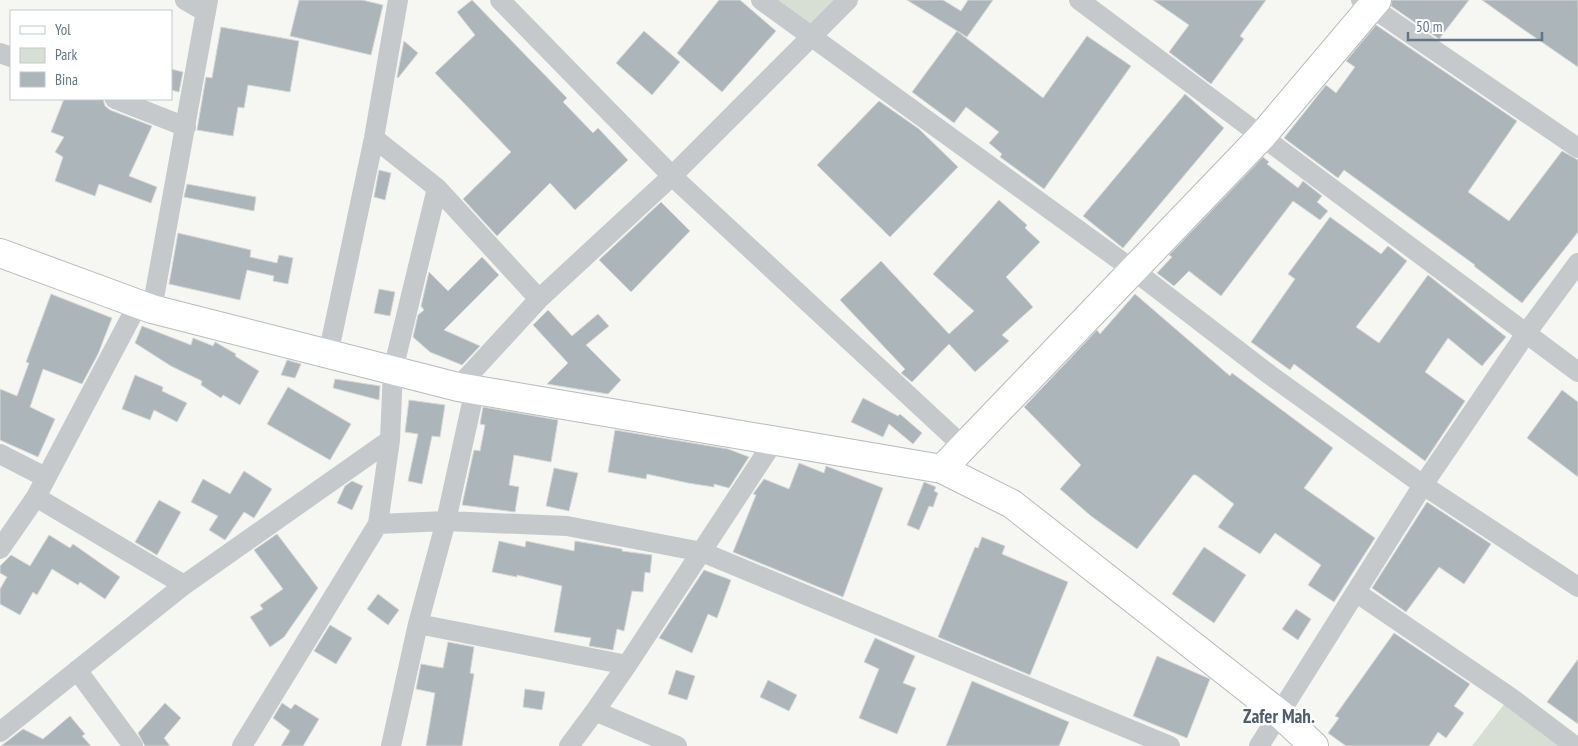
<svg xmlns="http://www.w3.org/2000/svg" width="1578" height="746" font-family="'PT Sans Narrow',sans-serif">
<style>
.green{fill:#d7ded3}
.building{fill:#acb5ba;stroke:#d7d7d5}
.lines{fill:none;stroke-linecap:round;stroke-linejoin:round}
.secondary-casing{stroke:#b5bbbf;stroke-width:30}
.street{stroke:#c5c9cc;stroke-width:20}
.secondary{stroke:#fff;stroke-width:28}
.labels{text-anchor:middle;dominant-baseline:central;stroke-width:5;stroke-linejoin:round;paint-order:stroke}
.district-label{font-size:19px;font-weight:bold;fill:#515f6a;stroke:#fff}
</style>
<rect width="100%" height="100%" fill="#f6f6f2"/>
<path class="green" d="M 761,0 L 848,0 L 812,36 Z
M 1509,698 L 1571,746 L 1472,746 Z"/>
<path class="building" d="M 299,0 L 362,0 L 383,5 L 371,55 L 290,36 Z
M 472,0 L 567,98 L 563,102 L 593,133 L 598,128 L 628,160 L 575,210 L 550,183 L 497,236 L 463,199 L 511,152 L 435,73 L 475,35 L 457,12 Z
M 719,0 L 740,0 L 776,31 L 722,92 L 677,53 Z
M 907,0 L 943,0 L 961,11 L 968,0 L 993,0 L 967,37 Z
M 1153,0 L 1266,0 L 1240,36 L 1244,39 L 1211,84 L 1169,52 L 1189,25 Z
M 1392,0 L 1469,0 L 1439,39 L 1391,6 Z
M 1482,0 L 1578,0 L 1578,67 L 1517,25 Z
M 1376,25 L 1517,121 L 1468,192 L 1509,221 L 1562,151 L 1578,160 L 1578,232 L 1522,303 L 1474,266 L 1475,265 L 1344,170 L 1338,178 L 1284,138 L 1326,85 L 1336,93 L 1355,67 L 1346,61 Z
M 221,27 L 299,41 L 290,92 L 248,85 L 244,108 L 238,107 L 233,136 L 197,130 L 206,77 L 212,78 Z
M 644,31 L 680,62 L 652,95 L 616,63 Z
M 957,31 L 1043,98 L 1087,36 L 1131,66 L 1044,189 L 1000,157 L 1002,154 L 989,143 L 999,132 L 966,107 L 954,123 L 912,92 Z
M 404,41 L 418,53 L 398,78 L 397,77 Z
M 171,69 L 183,72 L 179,92 L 171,90 Z
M 1185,94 L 1224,128 L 1123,248 L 1083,216 Z
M 64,99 L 103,99 L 105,106 L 110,110 L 152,126 L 129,176 L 157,187 L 151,203 L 99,184 L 95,196 L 55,181 L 63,157 L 55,152 L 64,137 L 51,132 Z
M 879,101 L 919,129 L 958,167 L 890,237 L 817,165 Z
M 1263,157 L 1269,162 L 1267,164 L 1298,188 L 1303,181 L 1322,196 L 1317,202 L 1328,211 L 1320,220 L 1293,201 L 1221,296 L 1189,271 L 1174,286 L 1157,273 L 1172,257 L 1169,255 Z
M 379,170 L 391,173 L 385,200 L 374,197 Z
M 187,184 L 256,197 L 254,211 L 184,197 Z
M 999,200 L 1027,225 L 1025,228 L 1040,242 L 1006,277 L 1033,307 L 1002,335 L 1009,341 L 975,372 L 949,344 L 912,382 L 901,373 L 905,369 L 840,300 L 881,261 L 949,334 L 974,311 L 933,274 Z
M 661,202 L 690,231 L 631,292 L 599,260 Z
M 1330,217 L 1381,254 L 1388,246 L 1407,261 L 1356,327 L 1379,343 L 1428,275 L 1506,337 L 1482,366 L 1448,338 L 1425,372 L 1465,401 L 1425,461 L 1294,364 L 1290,370 L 1251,342 L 1295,279 L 1288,274 Z
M 178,233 L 251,250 L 250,257 L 277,263 L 279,255 L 293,258 L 288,284 L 273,281 L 274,276 L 247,270 L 240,300 L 169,284 Z
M 482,257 L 499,275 L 444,330 L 480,346 L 462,365 L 430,352 L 413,337 L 418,315 L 424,310 L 421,306 L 429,272 L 448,291 Z
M 379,289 L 395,292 L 390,316 L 374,313 Z
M 51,294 L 112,318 L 98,354 L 82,384 L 43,369 L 30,407 L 55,419 L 38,457 L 0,440 L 0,389 L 17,396 L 29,363 L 26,362 Z
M 1135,294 L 1230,376 L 1232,373 L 1333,448 L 1304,488 L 1375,538 L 1334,602 L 1308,585 L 1321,565 L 1275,533 L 1260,554 L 1218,527 L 1234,504 L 1196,475 L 1193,475 L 1137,549 L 1091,516 L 1060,489 L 1081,465 L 1024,407 L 1097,330 L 1100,334 Z
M 548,310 L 572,336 L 598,314 L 609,326 L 586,345 L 621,380 L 608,394 L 547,384 L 568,363 L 533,325 Z
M 142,326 L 191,345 L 193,338 L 213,346 L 215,342 L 236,354 L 235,356 L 259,371 L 240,405 L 223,395 L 221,398 L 201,385 L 202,381 L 171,366 L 135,343 Z
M 287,360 L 301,364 L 295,378 L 281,375 Z
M 135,375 L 163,387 L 162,391 L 187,403 L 177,422 L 154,410 L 150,420 L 122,409 Z
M 335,379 L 380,386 L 379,400 L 333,388 Z
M 288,387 L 351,424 L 330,460 L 267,424 Z
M 1562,390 L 1578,402 L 1578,477 L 1527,438 Z
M 863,398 L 898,416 L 900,414 L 922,433 L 913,444 L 889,424 L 883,437 L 851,422 Z
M 409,400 L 445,405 L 440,437 L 432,436 L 422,484 L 408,481 L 418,434 L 405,432 Z
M 483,407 L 558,420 L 551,462 L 514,455 L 509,485 L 519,487 L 515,512 L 462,505 L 474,450 L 480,451 L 485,425 L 480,424 Z
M 615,430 L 728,449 L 749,457 L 729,488 L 714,484 L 714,487 L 688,483 L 647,474 L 646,479 L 608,472 Z
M 799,463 L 824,473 L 826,466 L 883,488 L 843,597 L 733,552 L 756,495 L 753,494 L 764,479 L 789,489 Z
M 554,468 L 578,473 L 569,511 L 546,506 Z
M 244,471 L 272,489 L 254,518 L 244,512 L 225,540 L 209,530 L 218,516 L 191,502 L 203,479 L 230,494 Z
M 352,481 L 363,486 L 352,510 L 337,503 L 345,486 Z
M 924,482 L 936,487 L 934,491 L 938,493 L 933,507 L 929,506 L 919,530 L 907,525 Z
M 159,500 L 181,512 L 157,555 L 135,542 Z
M 1427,502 L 1491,544 L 1464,584 L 1439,567 L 1406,612 L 1372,588 Z
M 277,534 L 318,588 L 284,637 L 270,647 L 250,617 L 263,609 L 260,605 L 283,589 L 254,550 Z
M 49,535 L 70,548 L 73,544 L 120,577 L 105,599 L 80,582 L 78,585 L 52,569 L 37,595 L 33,592 L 20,615 L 0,604 L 0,589 L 7,577 L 0,573 L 0,566 L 11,555 L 30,566 Z
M 982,537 L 1005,546 L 1002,554 L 1068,582 L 1030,675 L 938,637 L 975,547 L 978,548 Z
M 499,541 L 525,547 L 526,541 L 574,551 L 575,541 L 622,549 L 622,551 L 652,555 L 650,573 L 645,572 L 643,592 L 632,591 L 624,631 L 617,629 L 613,650 L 589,646 L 591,638 L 554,632 L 562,586 L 517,575 L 517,577 L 492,572 Z
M 1204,547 L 1246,575 L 1214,623 L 1172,594 Z
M 704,570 L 731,580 L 717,618 L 708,614 L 692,653 L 659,638 Z
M 378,594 L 399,610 L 388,625 L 367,609 Z
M 1296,609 L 1311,619 L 1298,640 L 1282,629 Z
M 330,625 L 352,638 L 336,664 L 314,651 Z
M 1394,633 L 1470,684 L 1454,706 L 1464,713 L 1446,738 L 1438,732 L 1429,746 L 1346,746 L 1328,733 L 1339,718 L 1335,716 Z
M 875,638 L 915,656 L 903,683 L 916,688 L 897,734 L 859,718 L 879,669 L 864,662 Z
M 448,642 L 474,647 L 470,673 L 474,674 L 462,746 L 426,746 L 435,693 L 416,689 L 421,664 L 443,668 Z
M 1157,656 L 1210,679 L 1187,738 L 1133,716 Z
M 1578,659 L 1578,724 L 1547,702 Z
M 676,670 L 695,676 L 687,700 L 668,694 Z
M 768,680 L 797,695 L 789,711 L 760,697 Z
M 972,681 L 1069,722 L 1059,746 L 946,746 Z
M 525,689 L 545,692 L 542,710 L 523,707 Z
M 165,703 L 181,718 L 164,738 L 170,746 L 145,746 L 138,733 Z
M 282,703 L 291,709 L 295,704 L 319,719 L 303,746 L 281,746 L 290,731 L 273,718 Z
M 70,716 L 85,734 L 82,736 L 91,746 L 1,746 L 23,729 L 43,739 Z"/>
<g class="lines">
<g class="secondary-casing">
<path id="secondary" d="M 0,253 L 152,309 L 458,387 L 942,469 L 1012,504 L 1280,714 L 1314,746
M 942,469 L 1262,136 L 1377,0"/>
</g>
<path class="street" d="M 185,0 L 206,12
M 761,0 L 1132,269 L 1270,375 L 1423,485 L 1578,587
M 848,0 L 672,176 L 963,446
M 1079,0 L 1578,372
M 1361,0 L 1578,148
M 0,53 L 11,57
M 115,99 L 186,127
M 374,138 L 437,188 L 539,299
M 152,309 L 208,0
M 328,355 L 374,138 L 398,0
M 458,387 L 539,299 L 672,176 L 500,0
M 0,454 L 45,477
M 36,497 L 184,585
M 378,524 L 390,440 L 393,370 L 437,188
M 0,549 L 36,497 L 138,304
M 1357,593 L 1510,697 L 1575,746
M 418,624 L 446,521 L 475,389
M 627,665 L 774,441
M 77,670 L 133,746
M 0,732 L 184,585 L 390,440
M 242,746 L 378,524 L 446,521 L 567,526 L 702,552 L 1170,746
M 391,746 L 418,624 L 627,665 L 595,711 L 677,746
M 569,746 L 595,711
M 1259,746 L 1423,485 L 1527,332 L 1578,263"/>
<use href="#secondary" class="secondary"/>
</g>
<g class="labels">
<g class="district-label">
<text x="1279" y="716">Zafer Mah.</text>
</g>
</g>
<rect x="10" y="10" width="162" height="90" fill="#ffffff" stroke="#c1c8ce"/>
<rect x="20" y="26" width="25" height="8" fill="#ffffff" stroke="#c1c8ce"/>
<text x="55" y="35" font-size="15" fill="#637685">Yol</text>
<rect x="20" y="48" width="25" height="15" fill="#d7ded3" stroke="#c1c8ce"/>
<text x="55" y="60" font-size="15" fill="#637685">Park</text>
<rect x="20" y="72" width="25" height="15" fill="#acb5ba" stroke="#c1c8ce"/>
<text x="55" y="85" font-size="15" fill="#637685">Bina</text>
<path d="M1408 32v8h134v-8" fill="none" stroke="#637685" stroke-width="2.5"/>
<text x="1416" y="32" font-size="15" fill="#637685" stroke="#ffffff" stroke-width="4" paint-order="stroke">50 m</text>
</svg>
